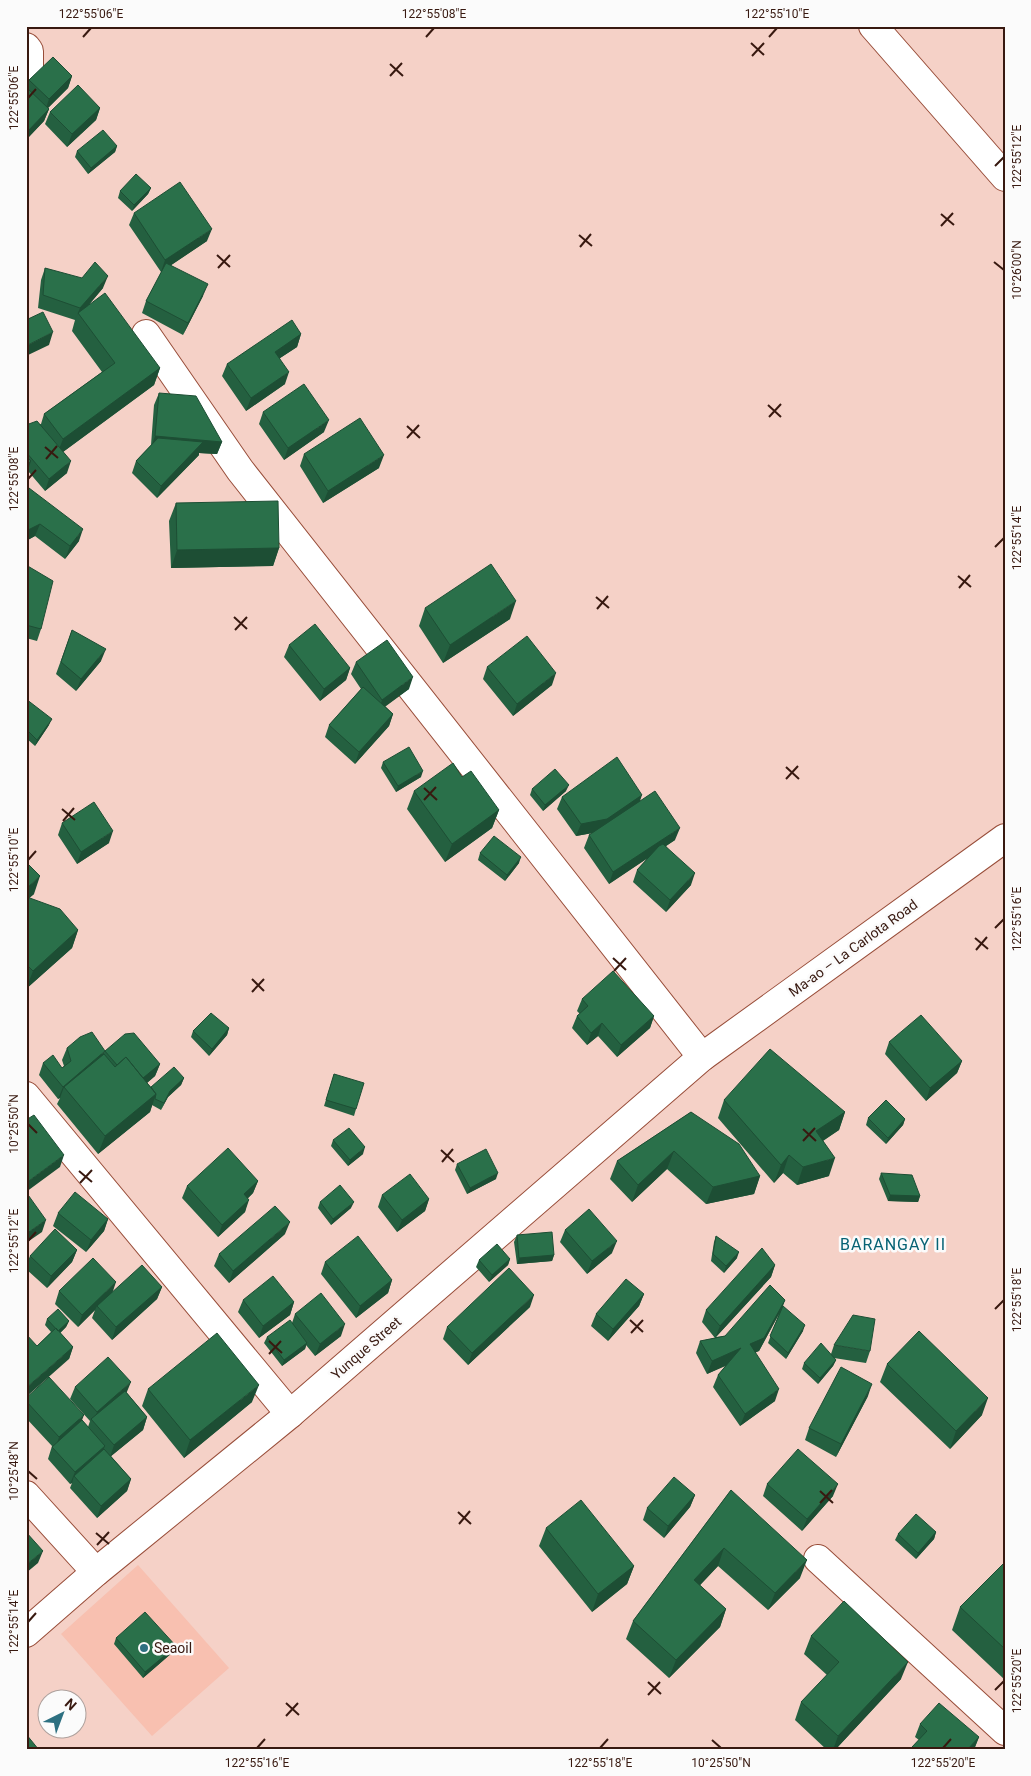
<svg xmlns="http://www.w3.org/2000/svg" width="1031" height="1776" font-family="Roboto,sans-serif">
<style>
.built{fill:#f8c0b0}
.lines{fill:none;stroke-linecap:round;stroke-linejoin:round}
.street-casing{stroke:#984d39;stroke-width:30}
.secondary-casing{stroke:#984d39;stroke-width:30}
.street{stroke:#fff;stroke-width:28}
.secondary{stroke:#fff;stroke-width:28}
.wall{fill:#246040}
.shaded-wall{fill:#1d4e34}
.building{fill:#2a704a;stroke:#1d4e34}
.ticks{fill:none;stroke:#381910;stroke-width:2}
.poi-dot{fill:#2d7081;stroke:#fbfbfb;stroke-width:2}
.labels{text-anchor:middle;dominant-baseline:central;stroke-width:5;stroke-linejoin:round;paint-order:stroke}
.street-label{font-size:14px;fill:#381910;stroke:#fbfbfb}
.poi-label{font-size:14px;fill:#381910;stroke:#fbfbfb;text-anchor:start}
.quarter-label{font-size:16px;letter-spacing:1px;fill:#066274;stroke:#fbfbfb}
.neatline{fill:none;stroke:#381910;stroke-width:2}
.ticks-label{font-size:12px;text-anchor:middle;fill:#381910}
</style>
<rect width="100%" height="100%" fill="#f5d1c7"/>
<path class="built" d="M 138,1565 L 229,1668 L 152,1736 L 61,1634 Z"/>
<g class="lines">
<g class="street-casing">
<path id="street" d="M 873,26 L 1005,177
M 26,47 L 29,51 L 29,72 L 26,74
M 146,334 L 240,470 L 702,1057
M 26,1096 L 290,1414
M 26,1495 L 96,1572
M 818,1559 L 1005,1731"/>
</g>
<g class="secondary-casing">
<path id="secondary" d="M 26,1633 L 96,1572 L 290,1414 L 702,1057 L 1005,838"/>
</g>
<use href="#street" class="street"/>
<use href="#secondary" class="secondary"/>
</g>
<path class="wall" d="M 72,76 L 68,88 L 48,108 L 49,109 L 44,121 L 26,140 L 26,87 L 29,80 Z
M 100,108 L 96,120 L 67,147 L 45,124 L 50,112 Z
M 117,146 L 115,152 L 88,174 L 75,157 L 77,151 Z
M 151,188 L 148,194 L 132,211 L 118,198 L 120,191 Z
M 134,213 L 207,241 L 171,265 L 203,296 L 183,335 L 142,313 L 146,301 L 162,271 L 161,272 L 129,225 Z
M 45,268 L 103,288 L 88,306 L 160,368 L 154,385 L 63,452 L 67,473 L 45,491 L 28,471 L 26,474 L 26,425 L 41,424 L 44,414 L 102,372 L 72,331 L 75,320 L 38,308 L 41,280 Z
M 301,334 L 297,347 L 280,358 L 285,384 L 246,411 L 222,376 L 227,364 Z
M 159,393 L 222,442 L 217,454 L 199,453 L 199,455 L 157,498 L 132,473 L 136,461 L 151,445 L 154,405 Z
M 263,412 L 324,432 L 284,460 L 259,424 Z
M 304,454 L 379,468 L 323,503 L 300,466 Z
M 26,492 L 79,541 L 65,559 L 35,536 L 26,541 Z
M 176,503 L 279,548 L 273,566 L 171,568 L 169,521 Z
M 26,565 L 41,629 L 37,641 L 26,638 Z
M 425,608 L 510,619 L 443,663 L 419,626 Z
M 72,630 L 101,661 L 76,691 L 56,674 Z
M 289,645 L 350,668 L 346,680 L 320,701 L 284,657 Z
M 356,662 L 409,689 L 385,706 L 393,714 L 389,726 L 355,764 L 325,737 L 329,725 L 361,689 L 351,674 Z
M 487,667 L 552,685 L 513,716 L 483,679 Z
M 26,699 L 49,725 L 35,746 L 26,738 Z
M 383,762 L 421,777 L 396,792 L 381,768 Z
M 532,789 L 566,791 L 543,811 L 530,795 Z
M 414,791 L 499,810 L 492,828 L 445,862 L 407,809 Z
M 562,797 L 640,801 L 675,840 L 666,846 L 691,885 L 666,912 L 633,882 L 637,870 L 649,857 L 609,884 L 584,848 L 589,835 L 593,833 L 576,836 L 557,809 Z
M 62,823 L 109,843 L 77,864 L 58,835 Z
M 480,853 L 519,863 L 505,881 L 478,860 Z
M 26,862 L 34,894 L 29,898 L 78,930 L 72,948 L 26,989 Z
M 582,999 L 654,1016 L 650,1028 L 617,1057 L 598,1036 L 587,1045 L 572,1028 L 577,1016 L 580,1014 L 577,1011 Z
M 229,1028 L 227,1035 L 209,1056 L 191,1037 L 193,1031 Z
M 889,1042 L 962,1061 L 957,1073 L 926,1101 L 885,1054 Z
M 67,1048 L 103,1054 L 105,1051 L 160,1064 L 155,1076 L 147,1083 L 151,1087 L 184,1078 L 181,1085 L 168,1097 L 161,1110 L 152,1105 L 150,1112 L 98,1154 L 57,1104 L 60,1098 L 58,1099 L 39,1075 L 43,1063 L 62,1068 L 64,1066 L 62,1060 Z
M 334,1074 L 356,1109 L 354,1116 L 324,1106 Z
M 724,1100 L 845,1112 L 839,1130 L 823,1141 L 829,1176 L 797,1185 L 783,1173 L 774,1183 L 718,1118 Z
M 691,1112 L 760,1176 L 754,1194 L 706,1204 L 667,1169 L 632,1202 L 610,1179 L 617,1161 Z
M 868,1118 L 905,1119 L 903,1125 L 886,1144 L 866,1125 Z
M 333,1140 L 363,1154 L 348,1166 L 331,1146 Z
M 457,1164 L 496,1179 L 467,1194 L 455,1170 Z
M 881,1173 L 920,1196 L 918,1202 L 888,1201 L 879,1179 Z
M 258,1181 L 253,1193 L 248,1198 L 245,1212 L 218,1237 L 182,1198 L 187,1186 Z
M 382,1195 L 429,1199 L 425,1211 L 397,1232 L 378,1207 Z
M 320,1202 L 351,1208 L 331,1225 L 318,1208 Z
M 58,1213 L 108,1219 L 104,1231 L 86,1252 L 53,1226 Z
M 565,1230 L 612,1253 L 587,1274 L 560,1242 Z
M 285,1234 L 229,1283 L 214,1266 L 219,1254 Z
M 517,1235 L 554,1255 L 552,1261 L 517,1264 L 514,1242 Z
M 716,1236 L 737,1258 L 724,1273 L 711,1261 L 714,1242 Z
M 77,1250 L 72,1262 L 47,1288 L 26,1269 L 26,1265 L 30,1256 Z
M 510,1259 L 508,1265 L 489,1282 L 476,1267 L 479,1260 Z
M 325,1262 L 392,1280 L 388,1293 L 356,1318 L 321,1274 Z
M 775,1265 L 771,1277 L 716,1337 L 725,1336 L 785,1300 L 783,1306 L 803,1331 L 786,1359 L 768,1343 L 779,1314 L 759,1351 L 755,1352 L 775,1401 L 740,1426 L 713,1387 L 718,1375 L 726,1365 L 707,1374 L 696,1353 L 700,1341 L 715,1338 L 702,1322 L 706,1310 Z
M 162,1287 L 157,1299 L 112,1340 L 92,1318 L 95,1310 L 78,1327 L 55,1304 L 59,1291 L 112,1292 Z
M 644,1294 L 639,1306 L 608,1341 L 591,1326 L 596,1314 Z
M 243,1300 L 294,1302 L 290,1315 L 259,1338 L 238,1312 Z
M 530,1307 L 468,1365 L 443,1339 L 447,1327 Z
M 295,1314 L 341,1336 L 315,1356 L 306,1345 L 305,1349 L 282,1366 L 264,1343 L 267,1337 L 292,1323 Z
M 47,1319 L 69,1321 L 66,1327 L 60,1333 L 73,1347 L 69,1359 L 37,1346 L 51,1332 L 45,1325 Z
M 834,1345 L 870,1351 L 866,1363 L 834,1358 L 836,1360 L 833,1366 L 818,1384 L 802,1369 L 804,1363 L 831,1354 Z
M 887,1364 L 982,1415 L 950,1449 L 880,1382 Z
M 75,1387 L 127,1393 L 147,1417 L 143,1430 L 111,1456 L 131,1479 L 127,1491 L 97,1518 L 70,1488 L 72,1483 L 70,1484 L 48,1459 L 52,1446 L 26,1418 L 26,1398 L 82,1420 L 88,1427 L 90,1421 L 70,1399 Z
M 148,1389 L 252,1402 L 184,1458 L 142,1406 Z
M 868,1396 L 836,1457 L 805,1440 L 809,1428 Z
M 767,1484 L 833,1496 L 802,1531 L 763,1496 Z
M 731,1490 L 800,1578 L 768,1610 L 718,1566 L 700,1585 L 726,1609 L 720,1627 L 669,1678 L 626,1639 L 633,1621 Z
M 695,1495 L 690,1507 L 664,1538 L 643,1520 L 647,1508 Z
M 546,1528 L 634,1566 L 627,1584 L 592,1612 L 539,1546 Z
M 936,1532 L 934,1539 L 916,1559 L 895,1540 L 898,1534 Z
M 1005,1562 L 1005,1680 L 952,1630 L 960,1607 Z
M 811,1636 L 901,1679 L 835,1750 L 827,1750 L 795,1720 L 801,1702 L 827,1675 L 804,1654 Z
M 116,1638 L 173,1652 L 143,1678 L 114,1644 Z
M 920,1724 L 979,1737 L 974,1750 L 911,1750 L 912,1747 L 919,1740 L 915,1737 Z"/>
<path class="shaded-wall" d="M 72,76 L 68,88 L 45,111 L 49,99 Z
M 100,108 L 96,120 L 67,147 L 72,134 Z
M 49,109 L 44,121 L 26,140 L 27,132 Z
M 117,146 L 115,152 L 88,174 L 91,168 Z
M 151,188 L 148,194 L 132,211 L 134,205 Z
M 212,229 L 207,241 L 161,272 L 165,260 Z
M 108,276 L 103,288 L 80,315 L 78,313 L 75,320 L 80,308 Z
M 208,284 L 203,296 L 183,335 L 188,323 Z
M 53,332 L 49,345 L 26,356 L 26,346 Z
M 301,334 L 297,347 L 271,364 L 275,352 Z
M 160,368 L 154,385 L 56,457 L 63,439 Z
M 289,372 L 285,384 L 246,411 L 251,398 Z
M 329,420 L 324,432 L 284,460 L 288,448 Z
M 155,436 L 222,442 L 217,454 L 199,453 L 199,455 L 157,498 L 161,486 L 151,448 Z
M 384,455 L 379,468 L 323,503 L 328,491 Z
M 31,461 L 27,473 L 26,474 L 26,466 Z
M 71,461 L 67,473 L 45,491 L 49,479 Z
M 40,524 L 35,536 L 26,541 L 26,531 Z
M 83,529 L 79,541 L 65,559 L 70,546 Z
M 279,548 L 273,566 L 171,568 L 177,550 Z
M 516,601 L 510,619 L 443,663 L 450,645 Z
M 106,649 L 101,661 L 76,691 L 81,679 Z
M 350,668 L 346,680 L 320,701 L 324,689 Z
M 556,673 L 552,685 L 513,716 L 517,704 Z
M 413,677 L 409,689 L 378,712 L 382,700 Z
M 393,714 L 389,726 L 355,764 L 359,752 Z
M 52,719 L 49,725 L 35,746 L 37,740 Z
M 423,771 L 421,777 L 396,792 L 398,786 Z
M 569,785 L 566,791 L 543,811 L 545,805 Z
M 642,795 L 638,807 L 603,831 L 576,836 L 581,824 Z
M 499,810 L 492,828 L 445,862 L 452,844 Z
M 680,828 L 675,840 L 609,884 L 613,872 Z
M 113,831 L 109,843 L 77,864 L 81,852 Z
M 521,857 L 519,863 L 505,881 L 507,875 Z
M 695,873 L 691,885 L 666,912 L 670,900 Z
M 40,876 L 34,894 L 26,901 L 26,889 Z
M 78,930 L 72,948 L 26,989 L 33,971 Z
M 654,1016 L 650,1028 L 617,1057 L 621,1045 Z
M 602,1023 L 598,1036 L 587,1045 L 591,1033 Z
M 229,1028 L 227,1035 L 209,1056 L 212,1049 Z
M 105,1051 L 100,1063 L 64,1087 L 60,1098 L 58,1099 L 63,1087 Z
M 962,1061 L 957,1073 L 926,1101 L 930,1088 Z
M 160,1064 L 155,1076 L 135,1093 L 140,1080 Z
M 184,1078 L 181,1085 L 168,1097 L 161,1110 L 170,1091 Z
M 156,1094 L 150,1112 L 98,1154 L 105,1136 Z
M 845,1112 L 839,1130 L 810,1149 L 816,1131 Z
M 905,1119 L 903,1125 L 886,1144 L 888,1138 Z
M 365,1147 L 363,1154 L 348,1166 L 350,1160 Z
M 674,1151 L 667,1169 L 632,1202 L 638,1185 Z
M 64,1155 L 60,1167 L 26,1192 L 26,1183 Z
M 789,1155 L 783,1173 L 774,1183 L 781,1165 Z
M 835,1158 L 829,1176 L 797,1185 L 803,1167 Z
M 498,1173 L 496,1179 L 467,1194 L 470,1188 Z
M 760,1176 L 754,1194 L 706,1204 L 713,1187 Z
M 258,1181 L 253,1193 L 240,1206 L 244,1194 Z
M 890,1195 L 920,1196 L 918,1202 L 888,1201 Z
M 429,1199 L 425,1211 L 397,1232 L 402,1220 Z
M 249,1200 L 245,1212 L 218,1237 L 222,1225 Z
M 354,1202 L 351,1208 L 331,1225 L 333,1219 Z
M 108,1219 L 104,1231 L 86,1252 L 91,1240 Z
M 46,1220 L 42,1232 L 26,1243 L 26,1234 Z
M 290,1222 L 285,1234 L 229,1283 L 233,1271 Z
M 617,1241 L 612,1253 L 587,1274 L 592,1261 Z
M 77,1250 L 72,1262 L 47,1288 L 51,1276 Z
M 739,1252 L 737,1258 L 724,1273 L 726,1266 Z
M 554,1255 L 552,1261 L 517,1264 L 519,1258 Z
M 510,1259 L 508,1265 L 489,1282 L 492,1275 Z
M 775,1265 L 771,1277 L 715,1338 L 720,1326 Z
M 392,1280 L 388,1293 L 356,1318 L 360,1306 Z
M 116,1282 L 112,1294 L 97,1306 L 95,1310 L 78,1327 L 82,1315 Z
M 162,1287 L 157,1299 L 112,1340 L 116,1327 Z
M 644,1294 L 639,1306 L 608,1341 L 613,1329 Z
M 534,1295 L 530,1307 L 468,1365 L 472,1353 Z
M 785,1300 L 780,1312 L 759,1351 L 746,1357 L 750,1344 Z
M 294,1302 L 290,1315 L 259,1338 L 263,1326 Z
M 69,1321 L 66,1327 L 56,1337 L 58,1331 Z
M 345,1324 L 341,1336 L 315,1356 L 320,1344 Z
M 805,1325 L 803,1331 L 786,1359 L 788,1353 Z
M 307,1343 L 305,1349 L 282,1366 L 284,1360 Z
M 73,1347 L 69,1359 L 26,1397 L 26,1388 Z
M 741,1348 L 737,1361 L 707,1374 L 712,1361 Z
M 836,1360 L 833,1366 L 818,1384 L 820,1378 Z
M 131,1382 L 126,1394 L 94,1421 L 97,1412 Z
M 872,1384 L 868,1396 L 836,1457 L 841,1444 Z
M 259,1385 L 252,1402 L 184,1458 L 190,1440 Z
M 779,1389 L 775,1401 L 740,1426 L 745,1414 Z
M 988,1398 L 982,1415 L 950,1449 L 956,1431 Z
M 84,1415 L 79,1428 L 55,1449 L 59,1437 Z
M 147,1417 L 143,1430 L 110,1457 L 114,1445 Z
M 105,1446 L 100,1458 L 74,1476 L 72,1483 L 70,1484 L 75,1472 Z
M 131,1479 L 127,1491 L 97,1518 L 101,1506 Z
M 838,1484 L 833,1496 L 802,1531 L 807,1519 Z
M 695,1495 L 690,1507 L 664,1538 L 668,1526 Z
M 936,1532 L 934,1539 L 916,1559 L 918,1553 Z
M 724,1548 L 718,1566 L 688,1598 L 694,1580 Z
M 43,1551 L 38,1563 L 26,1573 L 26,1565 Z
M 807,1560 L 800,1578 L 768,1610 L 775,1593 Z
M 634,1566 L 627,1584 L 592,1612 L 598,1594 Z
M 726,1609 L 720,1627 L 669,1678 L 676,1660 Z
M 176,1646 L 173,1652 L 143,1678 L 145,1672 Z
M 908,1662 L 901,1679 L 835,1750 L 833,1750 L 838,1736 Z
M 979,1737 L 974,1749 L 968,1750 Z"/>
<path class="building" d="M 53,57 L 72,76 L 49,99 L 29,80 Z
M 78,85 L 100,108 L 72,134 L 50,112 Z
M 26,87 L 49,109 L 27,132 L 26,132 Z
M 103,130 L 117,146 L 91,168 L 77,151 Z
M 136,174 L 151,188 L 134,205 L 120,191 Z
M 180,182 L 212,229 L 165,260 L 134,213 Z
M 95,262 L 108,276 L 80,308 L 43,295 L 45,268 L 82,278 Z
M 166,263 L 208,284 L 188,323 L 146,301 Z
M 105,293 L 160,368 L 63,439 L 44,414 L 115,363 L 78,313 Z
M 43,312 L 53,332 L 26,346 L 26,320 Z
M 292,320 L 301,334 L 275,352 L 289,372 L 251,398 L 227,364 Z
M 304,384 L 329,420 L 288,448 L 263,412 Z
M 159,393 L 196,396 L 222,442 L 155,436 Z
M 360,418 L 384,455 L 328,491 L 304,454 Z
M 37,421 L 71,461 L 49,479 L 26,452 L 26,425 Z
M 158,438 L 203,442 L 161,486 L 136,461 Z
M 26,456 L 31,461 L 26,466 Z
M 29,488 L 83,529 L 70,546 L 40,524 L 26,531 L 26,492 Z
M 278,501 L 279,548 L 177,550 L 176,503 Z
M 491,564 L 516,601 L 450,645 L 425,608 Z
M 26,565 L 53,581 L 41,629 L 26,625 Z
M 315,624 L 350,668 L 324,689 L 289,645 Z
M 72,630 L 106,649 L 81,679 L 61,662 Z
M 527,636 L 556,673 L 517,704 L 487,667 Z
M 387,640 L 413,677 L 382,700 L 356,662 Z
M 363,687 L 393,714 L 359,752 L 329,725 Z
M 26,699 L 52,719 L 37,740 L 26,729 Z
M 409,747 L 423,771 L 398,786 L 383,762 Z
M 617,757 L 642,795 L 607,819 L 581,824 L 562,797 Z
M 453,763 L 462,777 L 471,771 L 499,810 L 452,844 L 414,791 Z
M 555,769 L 569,785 L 545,805 L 532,789 Z
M 655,791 L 680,828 L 613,872 L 589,835 Z
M 94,802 L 113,831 L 81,852 L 62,823 Z
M 494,836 L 521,857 L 507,875 L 480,853 Z
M 663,844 L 695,873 L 670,900 L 637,870 L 659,846 Z
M 26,862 L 40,876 L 26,889 Z
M 27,897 L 60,909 L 78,930 L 33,971 L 26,964 L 26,898 Z
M 613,971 L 654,1016 L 621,1045 L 602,1023 L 591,1033 L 577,1016 L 588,1006 L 582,999 Z
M 211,1013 L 229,1028 L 212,1049 L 193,1031 Z
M 921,1015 L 962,1061 L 930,1088 L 889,1042 Z
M 92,1032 L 105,1051 L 63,1087 L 43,1063 L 53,1055 L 62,1068 L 71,1061 L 67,1048 L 80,1037 Z
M 134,1033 L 160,1064 L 143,1078 L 126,1057 L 117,1065 L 105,1051 L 125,1034 Z
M 770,1049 L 845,1112 L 816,1131 L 835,1158 L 803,1167 L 789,1155 L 781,1165 L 724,1100 Z
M 104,1054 L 115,1067 L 126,1057 L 156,1094 L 105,1136 L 64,1087 Z
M 174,1067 L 184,1078 L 170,1091 L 164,1103 L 155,1099 L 156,1094 L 151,1087 Z
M 334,1074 L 364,1083 L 356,1109 L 326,1100 Z
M 886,1100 L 905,1119 L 888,1138 L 868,1118 Z
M 691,1112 L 739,1144 L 760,1176 L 713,1187 L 674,1151 L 638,1185 L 617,1161 Z
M 34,1115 L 64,1155 L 26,1183 L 26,1120 Z
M 349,1128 L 365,1147 L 350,1160 L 333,1140 Z
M 228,1148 L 258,1181 L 244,1194 L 249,1200 L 222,1225 L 187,1186 Z
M 486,1149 L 498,1173 L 470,1188 L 457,1164 Z
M 881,1173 L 912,1175 L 920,1196 L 890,1195 Z
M 410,1174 L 429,1199 L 402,1220 L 382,1195 Z
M 340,1185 L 354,1202 L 333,1219 L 320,1202 Z
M 26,1192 L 46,1220 L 26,1234 Z
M 75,1192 L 108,1219 L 91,1240 L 58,1213 Z
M 275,1206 L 290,1222 L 233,1271 L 219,1254 Z
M 589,1209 L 617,1241 L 592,1261 L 565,1230 Z
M 55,1229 L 77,1250 L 51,1276 L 30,1256 Z
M 552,1232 L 554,1255 L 519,1258 L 517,1235 Z
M 358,1236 L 392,1280 L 360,1306 L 325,1262 Z
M 716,1236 L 739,1252 L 726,1266 L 713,1254 Z
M 497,1244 L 510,1259 L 492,1275 L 479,1260 Z
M 762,1248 L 775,1265 L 720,1326 L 706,1310 Z
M 93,1258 L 116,1282 L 82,1315 L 59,1291 Z
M 142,1265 L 162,1287 L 116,1327 L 97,1306 Z
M 509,1268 L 534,1295 L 472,1353 L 447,1327 Z
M 273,1276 L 294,1302 L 263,1326 L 243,1300 Z
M 626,1279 L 644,1294 L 613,1329 L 596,1314 Z
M 770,1285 L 785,1300 L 764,1338 L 750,1344 L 779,1389 L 745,1414 L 718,1375 L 741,1348 L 712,1361 L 700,1341 L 725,1336 Z
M 321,1293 L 345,1324 L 320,1344 L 295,1314 Z
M 783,1306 L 805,1325 L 788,1353 L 770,1336 Z
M 58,1309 L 69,1321 L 58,1331 L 47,1319 Z
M 853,1315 L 875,1319 L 870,1351 L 834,1345 Z
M 290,1320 L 307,1343 L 284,1360 L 267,1337 Z
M 56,1328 L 73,1347 L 26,1388 L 26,1334 L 37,1346 Z
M 919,1331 L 988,1398 L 956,1431 L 887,1364 Z
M 217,1333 L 259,1385 L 190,1440 L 148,1389 Z
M 821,1343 L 836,1360 L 820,1378 L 804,1363 Z
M 108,1357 L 131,1382 L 97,1412 L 75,1387 Z
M 841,1367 L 872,1384 L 841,1444 L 809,1428 Z
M 49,1377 L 84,1415 L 59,1437 L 26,1401 L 26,1398 Z
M 125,1391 L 147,1417 L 114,1445 L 91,1419 Z
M 82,1420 L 105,1446 L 75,1472 L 52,1447 Z
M 104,1449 L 131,1479 L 101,1506 L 74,1476 Z
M 798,1449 L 838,1484 L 807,1519 L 767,1484 Z
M 674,1477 L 695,1495 L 668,1526 L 647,1508 Z
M 731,1490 L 807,1560 L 775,1593 L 724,1548 L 694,1580 L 726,1609 L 676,1660 L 633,1621 Z
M 581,1500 L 634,1566 L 598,1594 L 546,1528 Z
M 916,1514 L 936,1532 L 918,1553 L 898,1534 Z
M 26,1532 L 43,1551 L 26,1565 Z
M 1005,1562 L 1005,1649 L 960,1607 Z
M 844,1601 L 908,1662 L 838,1736 L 801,1702 L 839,1662 L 811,1636 Z
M 145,1612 L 176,1646 L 145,1672 L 116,1638 Z
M 939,1703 L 979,1737 L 968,1749 L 969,1750 L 915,1750 L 912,1747 L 927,1731 L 920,1724 Z
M 26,1734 L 39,1750 L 26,1750 Z"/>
<path class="ticks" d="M 83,37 L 91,28M 426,37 L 434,28M 769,37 L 777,28M 751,43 L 764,55M 752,56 L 764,43M 390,64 L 403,76M 390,76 L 402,63M 28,98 L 36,89M 995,166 L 1004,157M 941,214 L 954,225M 941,226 L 953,213M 579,235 L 592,246M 580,247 L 591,234M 217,255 L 230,267M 994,262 L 1004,270M 218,268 L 230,255M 768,405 L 781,417M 769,417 L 781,404M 407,426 L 420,438M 407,438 L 419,425M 45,447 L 58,458M 46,459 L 57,446M 28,479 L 36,470M 995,547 L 1004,538M 958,576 L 971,587M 959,588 L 970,575M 596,597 L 609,608M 597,609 L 608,596M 234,617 L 247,629M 235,630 L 247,617M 786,767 L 799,779M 786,779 L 798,766M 424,788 L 437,800M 424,800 L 436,787M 62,809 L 75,820M 63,821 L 74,808M 28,860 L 36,851M 995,928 L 1004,919M 975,938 L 988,949M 976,950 L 987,937M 613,958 L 626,970M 614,971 L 626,958M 252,979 L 264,991M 252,992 L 264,979M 28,1124 L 37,1133M 803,1129 L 816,1141M 803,1141 L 815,1128M 441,1150 L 454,1162M 442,1162 L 453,1149M 79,1171 L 92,1182M 80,1183 L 92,1170M 28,1241 L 36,1232M 995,1309 L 1004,1300M 630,1320 L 643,1332M 631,1333 L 643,1320M 269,1341 L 282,1353M 269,1354 L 281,1341M 28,1471 L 37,1479M 820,1491 L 833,1503M 820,1503 L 832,1490M 458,1512 L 471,1524M 459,1524 L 470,1511M 96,1533 L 109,1544M 97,1545 L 109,1532M 28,1622 L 36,1613M 648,1682 L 661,1694M 995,1690 L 1004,1681M 648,1695 L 660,1682M 286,1703 L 299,1715M 286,1716 L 298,1703M 712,1740 L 721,1748M 257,1748 L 265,1739M 600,1748 L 608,1739M 943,1748 L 951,1739"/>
<circle class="poi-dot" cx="144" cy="1648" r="5"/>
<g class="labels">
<g class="street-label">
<text transform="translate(853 948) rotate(-36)">Ma-ao – La Carlota Road</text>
<text transform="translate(366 1348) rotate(-41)">Yunque Street</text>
</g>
<g class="poi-label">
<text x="154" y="1648">Seaoil</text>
</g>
<g class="quarter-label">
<text x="893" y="1244">BARANGAY II</text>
</g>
</g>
<rect width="1031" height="1776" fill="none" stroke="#fbfbfb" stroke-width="55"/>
<g transform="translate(62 1714) rotate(42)"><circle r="24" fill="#fbfbfb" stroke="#ada19d"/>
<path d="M0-4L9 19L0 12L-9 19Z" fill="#2d7081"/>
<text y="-8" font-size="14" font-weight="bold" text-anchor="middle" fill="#381910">N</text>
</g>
<rect x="28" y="28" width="976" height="1720" class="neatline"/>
<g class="ticks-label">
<text x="91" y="18">122°55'06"E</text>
<text x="434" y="18">122°55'08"E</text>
<text x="777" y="18">122°55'10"E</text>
<text transform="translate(14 98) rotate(-90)" y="4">122°55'06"E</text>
<text transform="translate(1017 157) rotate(-90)" y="4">122°55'12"E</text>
<text transform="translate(1017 270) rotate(-90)" y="4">10°26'00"N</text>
<text transform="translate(14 479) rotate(-90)" y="4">122°55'08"E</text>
<text transform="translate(1017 538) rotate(-90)" y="4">122°55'14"E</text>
<text transform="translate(14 860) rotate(-90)" y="4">122°55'10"E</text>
<text transform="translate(1017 919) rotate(-90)" y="4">122°55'16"E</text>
<text transform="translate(14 1124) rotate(-90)" y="4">10°25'50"N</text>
<text transform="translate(14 1241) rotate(-90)" y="4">122°55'12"E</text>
<text transform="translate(1017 1300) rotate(-90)" y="4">122°55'18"E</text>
<text transform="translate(14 1471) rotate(-90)" y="4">10°25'48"N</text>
<text transform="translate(14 1622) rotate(-90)" y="4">122°55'14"E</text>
<text transform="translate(1017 1681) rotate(-90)" y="4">122°55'20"E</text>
<text x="257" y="1767">122°55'16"E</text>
<text x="600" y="1767">122°55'18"E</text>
<text x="721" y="1767">10°25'50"N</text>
<text x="943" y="1767">122°55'20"E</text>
</g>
</svg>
